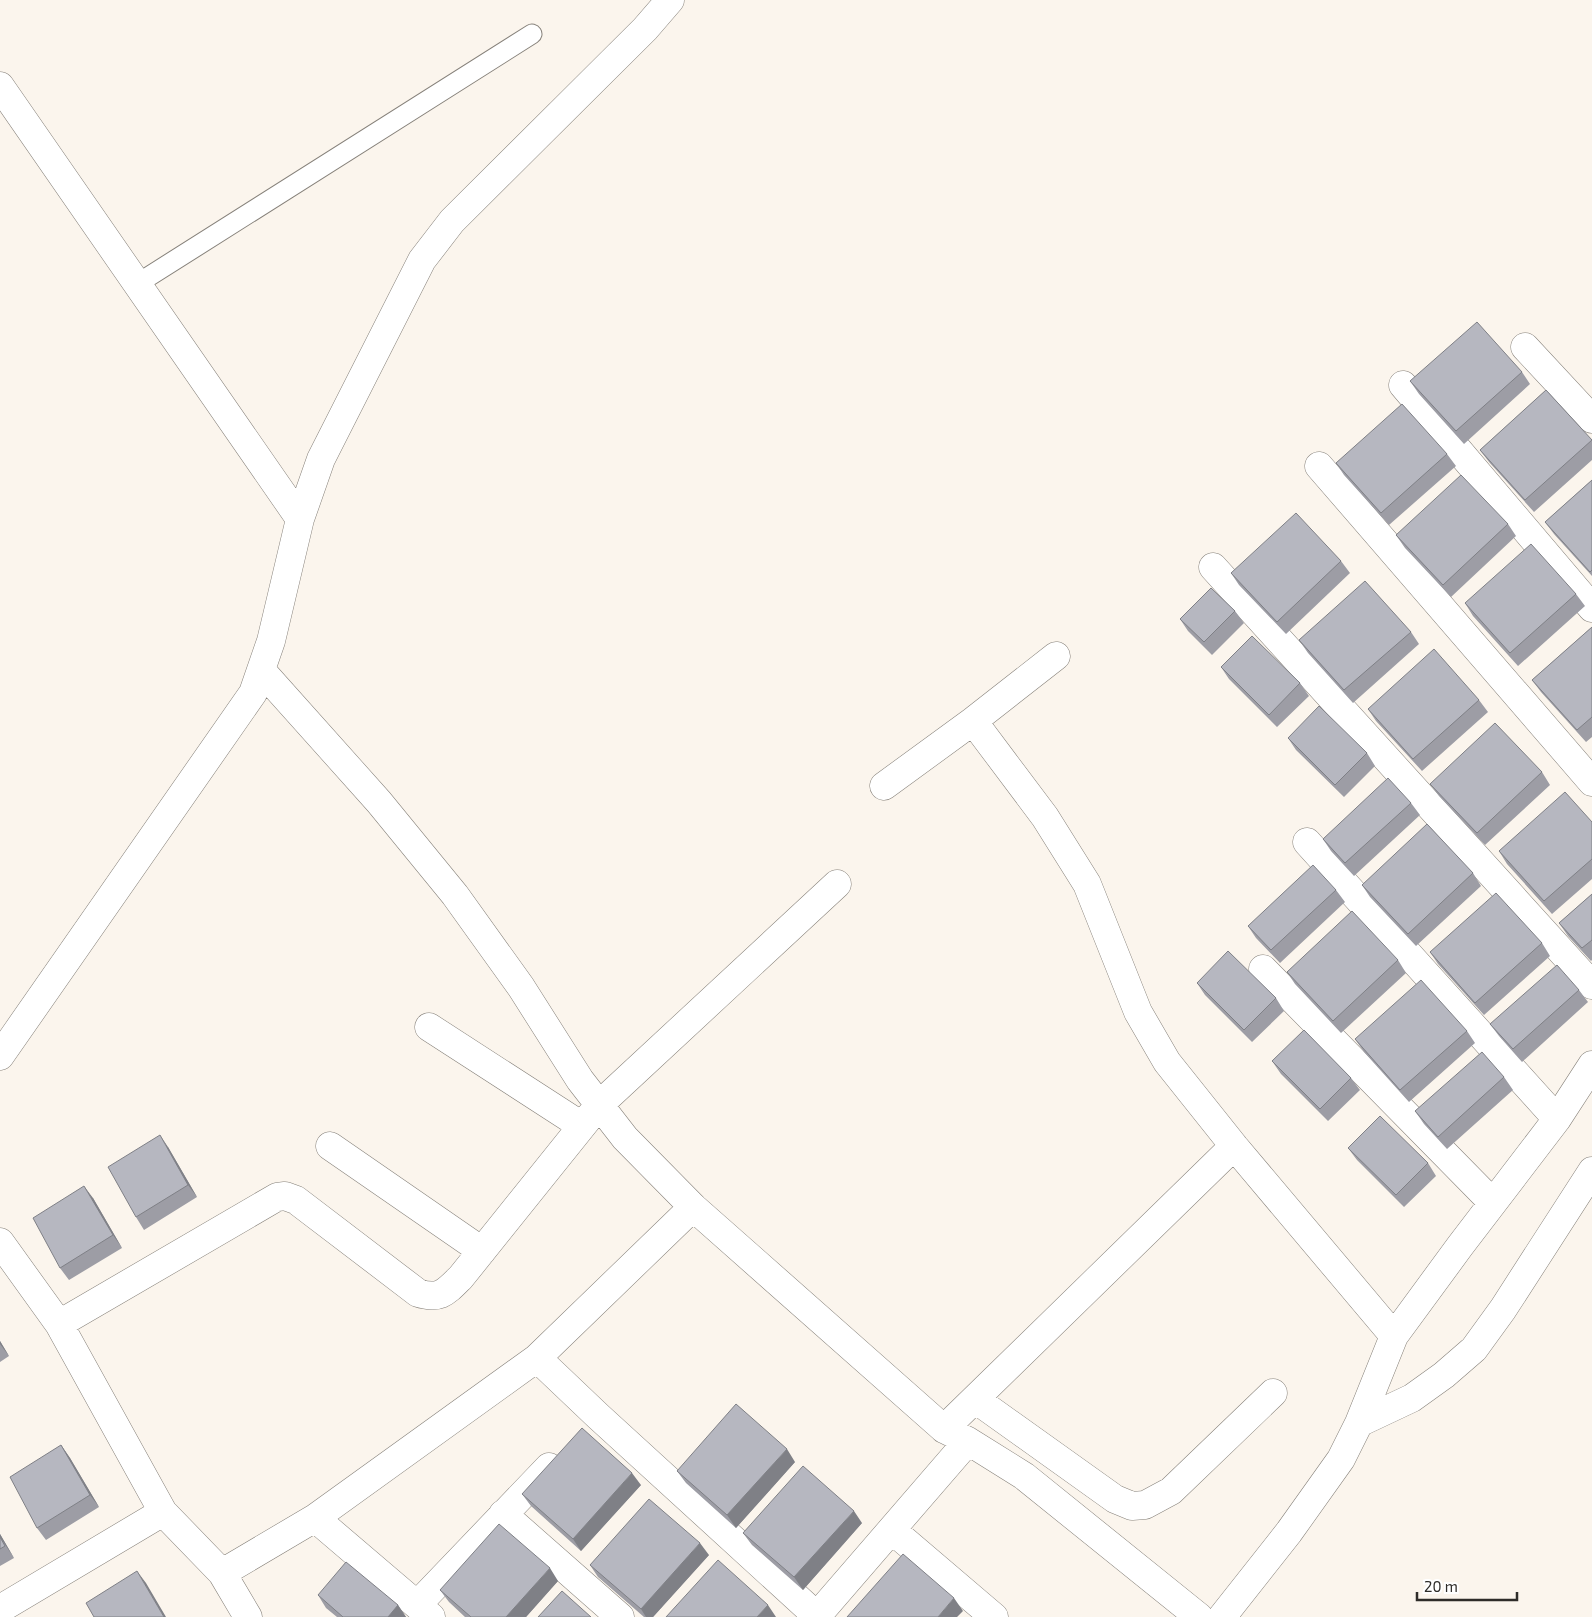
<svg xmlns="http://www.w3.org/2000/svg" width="1592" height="1617" font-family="'Exo 2',sans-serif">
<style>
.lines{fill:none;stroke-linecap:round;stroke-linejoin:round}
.service-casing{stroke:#86817a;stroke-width:21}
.minor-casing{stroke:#86817a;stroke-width:29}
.service{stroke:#fff;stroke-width:19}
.minor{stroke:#fff;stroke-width:28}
.wall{fill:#9d9da5}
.shaded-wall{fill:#7f8086}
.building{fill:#b6b7c0;stroke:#7f8086}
</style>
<rect width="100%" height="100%" fill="#fbf5ed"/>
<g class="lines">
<g class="service-casing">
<path id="service" d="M 137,284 L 532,34"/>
</g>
<g class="minor-casing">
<path id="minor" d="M 0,86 L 300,519
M 1525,347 L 1592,419
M 1403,385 L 1592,608
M 1319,466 L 1592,782
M 1213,567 L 1592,985
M 261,670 L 379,802 L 455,895 L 521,987 L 580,1080 L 625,1138 L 693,1207
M 973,721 L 1045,817 L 1087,884 L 1138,1012 L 1167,1062 L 1234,1146 L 1394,1336
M 884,786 L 973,721 L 1056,656
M 1307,842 L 1557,1119
M 1263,969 L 1493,1203
M 429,1027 L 582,1126
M 0,1056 L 253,693 L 271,641 L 300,519 L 321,459 L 422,260 L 452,221 L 645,29 L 670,0
M 330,1146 L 482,1251
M 0,1242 L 59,1324 L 163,1512 L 222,1573 L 315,1518 L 537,1358 L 693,1207 L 944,1429 L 968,1441 L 1024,1476 L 1199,1617
M 59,1324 L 277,1197 L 285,1196 L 296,1200 L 418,1293 C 440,1300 446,1292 461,1277 L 599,1105 L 837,884
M 537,1358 L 598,1416 L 818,1617
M 975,1399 L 1115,1499 L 1132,1506 L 1145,1505 L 1171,1491 L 1273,1393
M 1359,1423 L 1412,1398 L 1444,1375 L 1474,1349 L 1503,1309 L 1592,1171
M 944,1429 L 1234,1146
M 503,1514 L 620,1617
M 315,1518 L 431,1617
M 892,1530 L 994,1617
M 222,1573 L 248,1617
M 417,1605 L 549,1467
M 0,1609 L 163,1512
M 816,1617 L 968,1441
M 1222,1617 L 1289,1532 L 1341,1459 L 1359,1423 L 1394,1336 L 1460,1246 L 1557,1119 L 1592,1065"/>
</g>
<use href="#service" class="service"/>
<use href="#minor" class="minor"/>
</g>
<path class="wall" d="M 1522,372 L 1530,384 L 1464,444 L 1419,394 L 1410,381 Z
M 1546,390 L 1592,441 L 1592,460 L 1534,512 L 1489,462 L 1480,450 Z
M 1447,454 L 1456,466 L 1389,525 L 1344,475 L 1336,463 Z
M 1592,480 L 1592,576 L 1554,534 L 1545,522 Z
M 1508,524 L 1516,536 L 1451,597 L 1405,548 L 1396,535 Z
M 1341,561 L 1350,573 L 1286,634 L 1239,585 L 1231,573 Z
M 1576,594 L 1585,606 L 1518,666 L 1473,616 L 1465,603 Z
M 1235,611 L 1244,623 L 1212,655 L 1188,631 L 1180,619 Z
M 1592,627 L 1592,737 L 1586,742 L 1541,692 L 1532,680 Z
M 1411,632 L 1419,644 L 1353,703 L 1308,653 L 1299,640 Z
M 1221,667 L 1300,683 L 1309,696 L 1277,727 L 1229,679 Z
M 1479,700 L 1488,712 L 1422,771 L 1376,721 L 1368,709 Z
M 1288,738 L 1367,753 L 1375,766 L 1344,797 L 1296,750 Z
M 1542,772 L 1550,785 L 1485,845 L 1439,796 L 1430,784 Z
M 1411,803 L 1420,815 L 1354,876 L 1331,851 L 1323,839 Z
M 1592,822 L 1592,879 L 1552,914 L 1507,864 L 1499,851 Z
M 1473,873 L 1481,886 L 1416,946 L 1370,897 L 1362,885 Z
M 1336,890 L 1345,902 L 1280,963 L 1256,938 L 1248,926 Z
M 1592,894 L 1592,960 L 1591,961 L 1568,936 L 1559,923 Z
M 1542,943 L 1550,956 L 1484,1015 L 1438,964 L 1430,952 Z
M 1398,960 L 1406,973 L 1341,1033 L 1295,984 L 1287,972 Z
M 1197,983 L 1276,998 L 1284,1011 L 1252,1042 L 1205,995 Z
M 1579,990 L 1588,1002 L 1522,1062 L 1499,1036 L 1490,1024 Z
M 1467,1031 L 1475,1043 L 1409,1102 L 1364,1052 L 1355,1039 Z
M 1272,1061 L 1351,1078 L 1360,1090 L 1328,1121 L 1281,1074 Z
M 1504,1077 L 1513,1090 L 1447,1149 L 1424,1124 L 1415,1111 Z
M 168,1147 L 197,1197 L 144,1230 L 136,1217 Z
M 1348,1148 L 1428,1163 L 1436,1176 L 1404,1207 L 1357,1160 Z
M 93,1198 L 122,1248 L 69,1280 L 60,1268 Z
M 0,1341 L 9,1356 L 0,1362 Z
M 61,1445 L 70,1458 L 99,1507 L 46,1540 L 37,1528 Z
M 795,1462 L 736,1528 L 686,1483 L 677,1471 Z
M 641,1485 L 581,1551 L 531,1506 L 522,1494 Z
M 862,1523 L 803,1590 L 752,1545 L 743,1533 Z
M 0,1534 L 14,1558 L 0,1566 Z
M 709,1555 L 653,1617 L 644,1617 L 598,1577 L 590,1565 Z
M 558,1581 L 526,1617 L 465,1617 L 449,1602 L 440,1590 Z
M 318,1595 L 398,1605 L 406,1617 L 337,1617 L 326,1608 Z"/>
<path class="shaded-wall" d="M 160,1135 L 168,1147 L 197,1197 L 188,1185 Z
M 84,1186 L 93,1198 L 122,1248 L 113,1235 Z
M 0,1341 L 9,1356 L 0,1344 Z
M 61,1445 L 70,1458 L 99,1507 L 90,1495 Z
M 787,1449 L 795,1462 L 736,1528 L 727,1515 Z
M 632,1473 L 641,1485 L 581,1551 L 573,1539 Z
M 854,1511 L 862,1523 L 803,1590 L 794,1577 Z
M 0,1534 L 14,1558 L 0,1537 Z
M 700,1543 L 709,1555 L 653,1617 L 646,1617 L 641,1609 Z
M 550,1568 L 558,1581 L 526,1617 L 506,1617 Z
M 137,1571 L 146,1583 L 166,1617 L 164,1617 Z
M 954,1598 L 963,1611 L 957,1617 L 938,1617 Z
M 398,1605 L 406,1617 L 388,1617 Z
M 768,1605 L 776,1617 L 757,1617 Z"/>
<path class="building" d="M 1477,322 L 1522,372 L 1456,431 L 1410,381 Z
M 1546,390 L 1592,440 L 1525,500 L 1480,450 Z
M 1402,404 L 1447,454 L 1381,513 L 1336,463 Z
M 1461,475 L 1508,524 L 1443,585 L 1396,535 Z
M 1592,480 L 1592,570 L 1590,572 L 1545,522 Z
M 1296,513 L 1341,561 L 1277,622 L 1231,573 Z
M 1531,544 L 1576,594 L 1510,653 L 1465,603 Z
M 1365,581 L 1411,632 L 1344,690 L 1299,640 Z
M 1211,588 L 1235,611 L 1204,642 L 1180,619 Z
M 1592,627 L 1592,717 L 1577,730 L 1532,680 Z
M 1252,636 L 1300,683 L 1269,715 L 1221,667 Z
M 1434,649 L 1479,700 L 1413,759 L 1368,709 Z
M 1319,706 L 1367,753 L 1335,785 L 1288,738 Z
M 1495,723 L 1542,772 L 1477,833 L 1430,784 Z
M 1388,778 L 1411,803 L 1345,863 L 1323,839 Z
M 1565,792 L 1592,822 L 1592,859 L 1544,901 L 1499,851 Z
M 1427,824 L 1473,873 L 1408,934 L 1362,885 Z
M 1313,865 L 1336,890 L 1271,950 L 1248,926 Z
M 1496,893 L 1542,943 L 1475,1003 L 1430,952 Z
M 1592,894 L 1592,940 L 1582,948 L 1559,923 Z
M 1352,911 L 1398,960 L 1333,1021 L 1287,972 Z
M 1228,951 L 1276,998 L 1244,1030 L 1197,983 Z
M 1557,965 L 1579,990 L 1513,1049 L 1490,1024 Z
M 1421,980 L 1467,1031 L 1400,1090 L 1355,1039 Z
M 1304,1030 L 1351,1078 L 1320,1109 L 1272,1061 Z
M 1482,1052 L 1504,1077 L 1438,1137 L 1415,1111 Z
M 1380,1116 L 1428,1163 L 1396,1195 L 1348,1148 Z
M 160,1135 L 188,1185 L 136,1217 L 108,1167 Z
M 84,1186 L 113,1235 L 60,1268 L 33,1218 Z
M 736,1404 L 787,1449 L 727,1515 L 677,1471 Z
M 582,1428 L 632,1473 L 573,1539 L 522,1494 Z
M 61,1445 L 90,1495 L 37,1528 L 10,1477 Z
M 803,1466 L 854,1511 L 794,1577 L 743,1533 Z
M 649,1499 L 700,1543 L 641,1609 L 590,1565 Z
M 499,1524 L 550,1568 L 506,1617 L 471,1617 L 440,1590 Z
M 0,1537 L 5,1546 L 0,1549 Z
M 903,1554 L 954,1598 L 938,1617 L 847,1617 Z
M 718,1560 L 768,1605 L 757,1617 L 666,1617 Z
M 346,1562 L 398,1605 L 388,1617 L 343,1617 L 318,1595 Z
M 137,1571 L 164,1617 L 94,1617 L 86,1603 Z
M 562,1591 L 591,1617 L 538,1617 Z"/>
<path d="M1417 1592v8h100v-8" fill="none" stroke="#2e2c29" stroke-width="2.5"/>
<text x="1424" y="1592" font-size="15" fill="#2e2c29" stroke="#ffffff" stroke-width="4" paint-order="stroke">20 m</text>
</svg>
